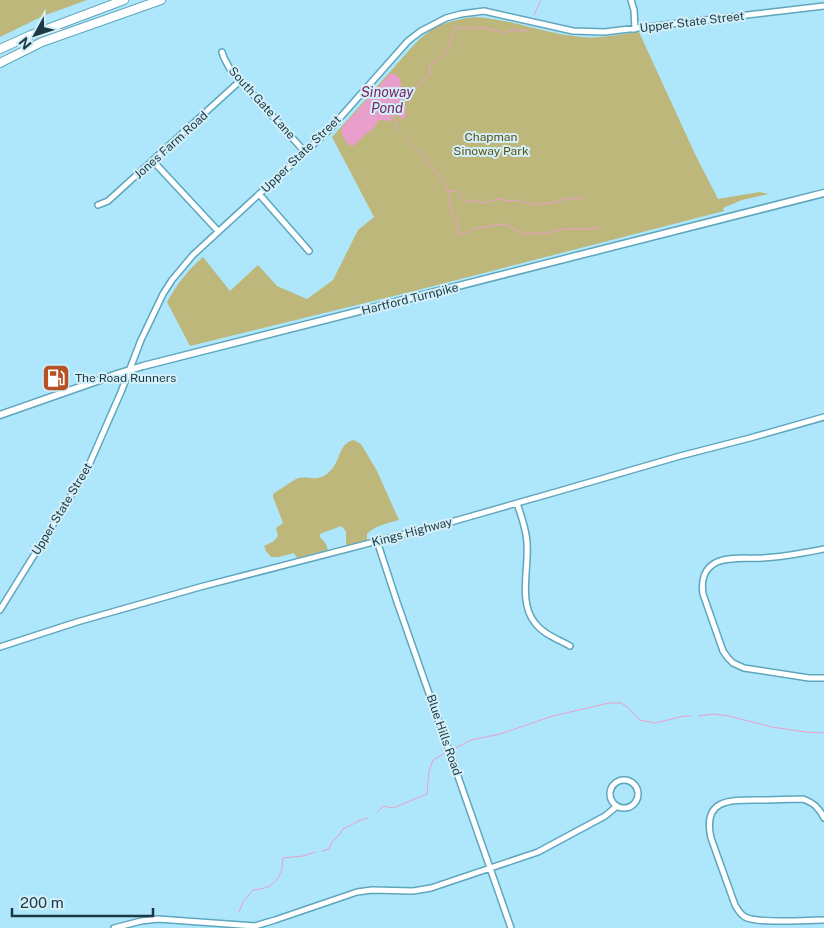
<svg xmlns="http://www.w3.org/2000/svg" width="824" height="928" font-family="'Public Sans',sans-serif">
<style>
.green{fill:#beb77b}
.water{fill:#e89fcc}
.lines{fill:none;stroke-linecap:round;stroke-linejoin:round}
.stream{stroke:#e89fcc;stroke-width:1}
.minor-casing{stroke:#5ea6be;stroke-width:8}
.major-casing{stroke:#5ea6be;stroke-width:9}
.highway-casing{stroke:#5ea6be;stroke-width:10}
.minor{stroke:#fff;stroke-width:5}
.major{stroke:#fff;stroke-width:6}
.highway{stroke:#fff;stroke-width:8}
.labels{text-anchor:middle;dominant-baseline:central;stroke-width:4;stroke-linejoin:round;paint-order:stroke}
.street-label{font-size:12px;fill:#1c3a44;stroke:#d3eff9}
.park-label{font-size:12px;fill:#5a5213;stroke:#d3eff9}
.poi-label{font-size:12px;fill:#1c3a44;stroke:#d3eff9;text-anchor:start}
.water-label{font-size:14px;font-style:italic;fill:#7a2660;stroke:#d3eff9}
</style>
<rect width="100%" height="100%" fill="#aee7fb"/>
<path class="green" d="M 0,0 L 87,0 L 43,16 L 0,37 Z
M 475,17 C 511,19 545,34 581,37 C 600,39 620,34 639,32 L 695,154 L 718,199 L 760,192 L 769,194 L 742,200 L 723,208 L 724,211 L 414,291 L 190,346 L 167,302 C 177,284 188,270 203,257 L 230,291 L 258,265 L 277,286 L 307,299 L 333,280 L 358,230 L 374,217 L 332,137 C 351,116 369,95 388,74 C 402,59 414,42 431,30 C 444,22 459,19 475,17 Z
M 354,440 L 361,444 L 377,471 L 399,520 C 387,523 375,526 367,534 L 367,540 L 346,546 L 346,531 L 341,526 L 320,534 L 320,537 L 326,544 L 328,550 L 297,558 L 294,553 L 279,557 L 271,557 L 266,551 L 264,546 L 274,541 L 278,536 L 276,528 L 283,523 L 273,497 L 273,494 C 281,489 289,483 296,479 C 308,474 316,484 329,472 C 341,462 338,443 354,440 Z"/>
<path class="water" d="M 391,73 C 404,76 400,86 402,96 C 404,104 407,109 405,117 L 401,119 L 398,115 L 390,116 L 393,121 L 379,120 L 373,129 L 367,133 L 353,146 L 349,145 C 344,139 339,133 343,126 Z"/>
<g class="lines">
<path class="stream" d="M 534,15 L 541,0
M 410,102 L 411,101 L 407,92 L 408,89 L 416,88 L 427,76 L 430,75 L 429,65 C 448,56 447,51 454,32 L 454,29 L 458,26 L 464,29 C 478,25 491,29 504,33 L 509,30 L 526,31 L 529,28
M 392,115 L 396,120 C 396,126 398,129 402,133
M 406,139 L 423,156 L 445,184 L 450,196 L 449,205 L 457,222 L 459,234 L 466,233 L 473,229 L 501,224 L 507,225 L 523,234 L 535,233 L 543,234 L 563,229 L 592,229 L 600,227
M 448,190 L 458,192 L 467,202 L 478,201 L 483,203 L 499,199 L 508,201 L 516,200 L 529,204 L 552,203 L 566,199 L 584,198
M 698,716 L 713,714 L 729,716 L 772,727 L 805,732 L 824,733
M 454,749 L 471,740 L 500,734 L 553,716 L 609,703 L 621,703 L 627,707 L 640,720 L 655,723 L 684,716 L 691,716
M 377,813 L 383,806 L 393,808 L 427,794 L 429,771 L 433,760 L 445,753
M 322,851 L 329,849 L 332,842 L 340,834 L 343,829 L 361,820 L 368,818
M 239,912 L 243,902 L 253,890 C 265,889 275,886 280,874 C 283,870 282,863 283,858 L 303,856 L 315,852"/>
<g class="minor-casing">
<path id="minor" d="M 631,0 L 634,10 L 635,29
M 222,52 L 224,58 L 230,69 L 305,152
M 153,161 L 218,231
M 259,194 L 309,251
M 98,205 L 108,201 L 241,80
M 517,503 C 521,516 527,531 527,544 C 529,569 518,602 535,623 C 543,634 558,639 570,646
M 377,541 L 397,602 L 511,928
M 824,549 C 804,553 784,557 763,558 C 749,559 731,556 717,562 C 704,568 701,581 703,594 L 723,651 L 728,658 L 733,663 L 744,668 L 809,678 L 824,678
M 0,610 L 80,481 L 89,465 L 121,392 L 141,340 L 163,294 L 172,280 L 193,255 L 330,129 L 408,41 L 421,31 L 446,18 L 461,14 L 484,11 L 573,31 L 604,32 L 824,6
M 0,647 L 77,622 L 200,587 L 451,522 L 563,490 L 680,456 L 750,438 L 824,417
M610 794a14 14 0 1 1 28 0a14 14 0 1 1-28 0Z
M 824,818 C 819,808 814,803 803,799 C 789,799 774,800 760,800 C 731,800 702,798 711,838 L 735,905 C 738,910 740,914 745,917 C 758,924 807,920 824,920
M 114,928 L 141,921 L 158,919 L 255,926 L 275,920 L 357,892 L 372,890 L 413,891 L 431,888 L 538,852 L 605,816 L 617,806"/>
</g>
<g class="major-casing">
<path id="major" d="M 0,415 L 117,374 L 143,366 L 824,193"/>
</g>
<g class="highway-casing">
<path id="highway" d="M 0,49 L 31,35 L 124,0
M 0,63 L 42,42 L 161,0"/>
</g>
<use href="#minor" class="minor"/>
<use href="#major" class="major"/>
<use href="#highway" class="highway"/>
</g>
<defs>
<g id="fuel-square" transform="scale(1.4375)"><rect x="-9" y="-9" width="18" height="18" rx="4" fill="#b65124" stroke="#d3eff9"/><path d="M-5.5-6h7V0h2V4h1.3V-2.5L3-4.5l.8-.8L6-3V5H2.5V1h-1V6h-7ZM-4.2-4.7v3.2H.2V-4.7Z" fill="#fff"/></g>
</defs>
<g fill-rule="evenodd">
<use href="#fuel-square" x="56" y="378"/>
</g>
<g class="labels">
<g class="street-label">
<text transform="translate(692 22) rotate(-7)">Upper State Street</text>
<text transform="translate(262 103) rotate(48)">South Gate Lane</text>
<text transform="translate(171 145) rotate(-42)">Jones Farm Road</text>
<text transform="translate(301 154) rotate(-44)">Upper State Street</text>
<text transform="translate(410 299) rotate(-14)">Hartford Turnpike</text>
<text transform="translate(62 509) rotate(-59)">Upper State Street</text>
<text transform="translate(412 532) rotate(-15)">Kings Highway</text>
<text transform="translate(444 735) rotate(71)">Blue Hills Road</text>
</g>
<g class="park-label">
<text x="491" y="137">Chapman<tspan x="491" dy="14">Sinoway Park</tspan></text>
</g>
<g class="poi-label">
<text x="75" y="378">The Road Runners</text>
</g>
<g class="water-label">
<text x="387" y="92">Sinoway<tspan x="387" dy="16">Pond</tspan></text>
</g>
</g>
<g transform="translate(35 35) rotate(230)" stroke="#d3eff9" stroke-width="4" paint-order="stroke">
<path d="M0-4L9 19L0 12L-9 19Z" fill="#1c3a44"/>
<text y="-8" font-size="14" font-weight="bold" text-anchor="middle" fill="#1c3a44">N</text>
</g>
<path d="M12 908v8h141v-8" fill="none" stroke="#1c3a44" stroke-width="2.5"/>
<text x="20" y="908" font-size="15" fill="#1c3a44" stroke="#d3eff9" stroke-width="4" paint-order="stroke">200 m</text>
</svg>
